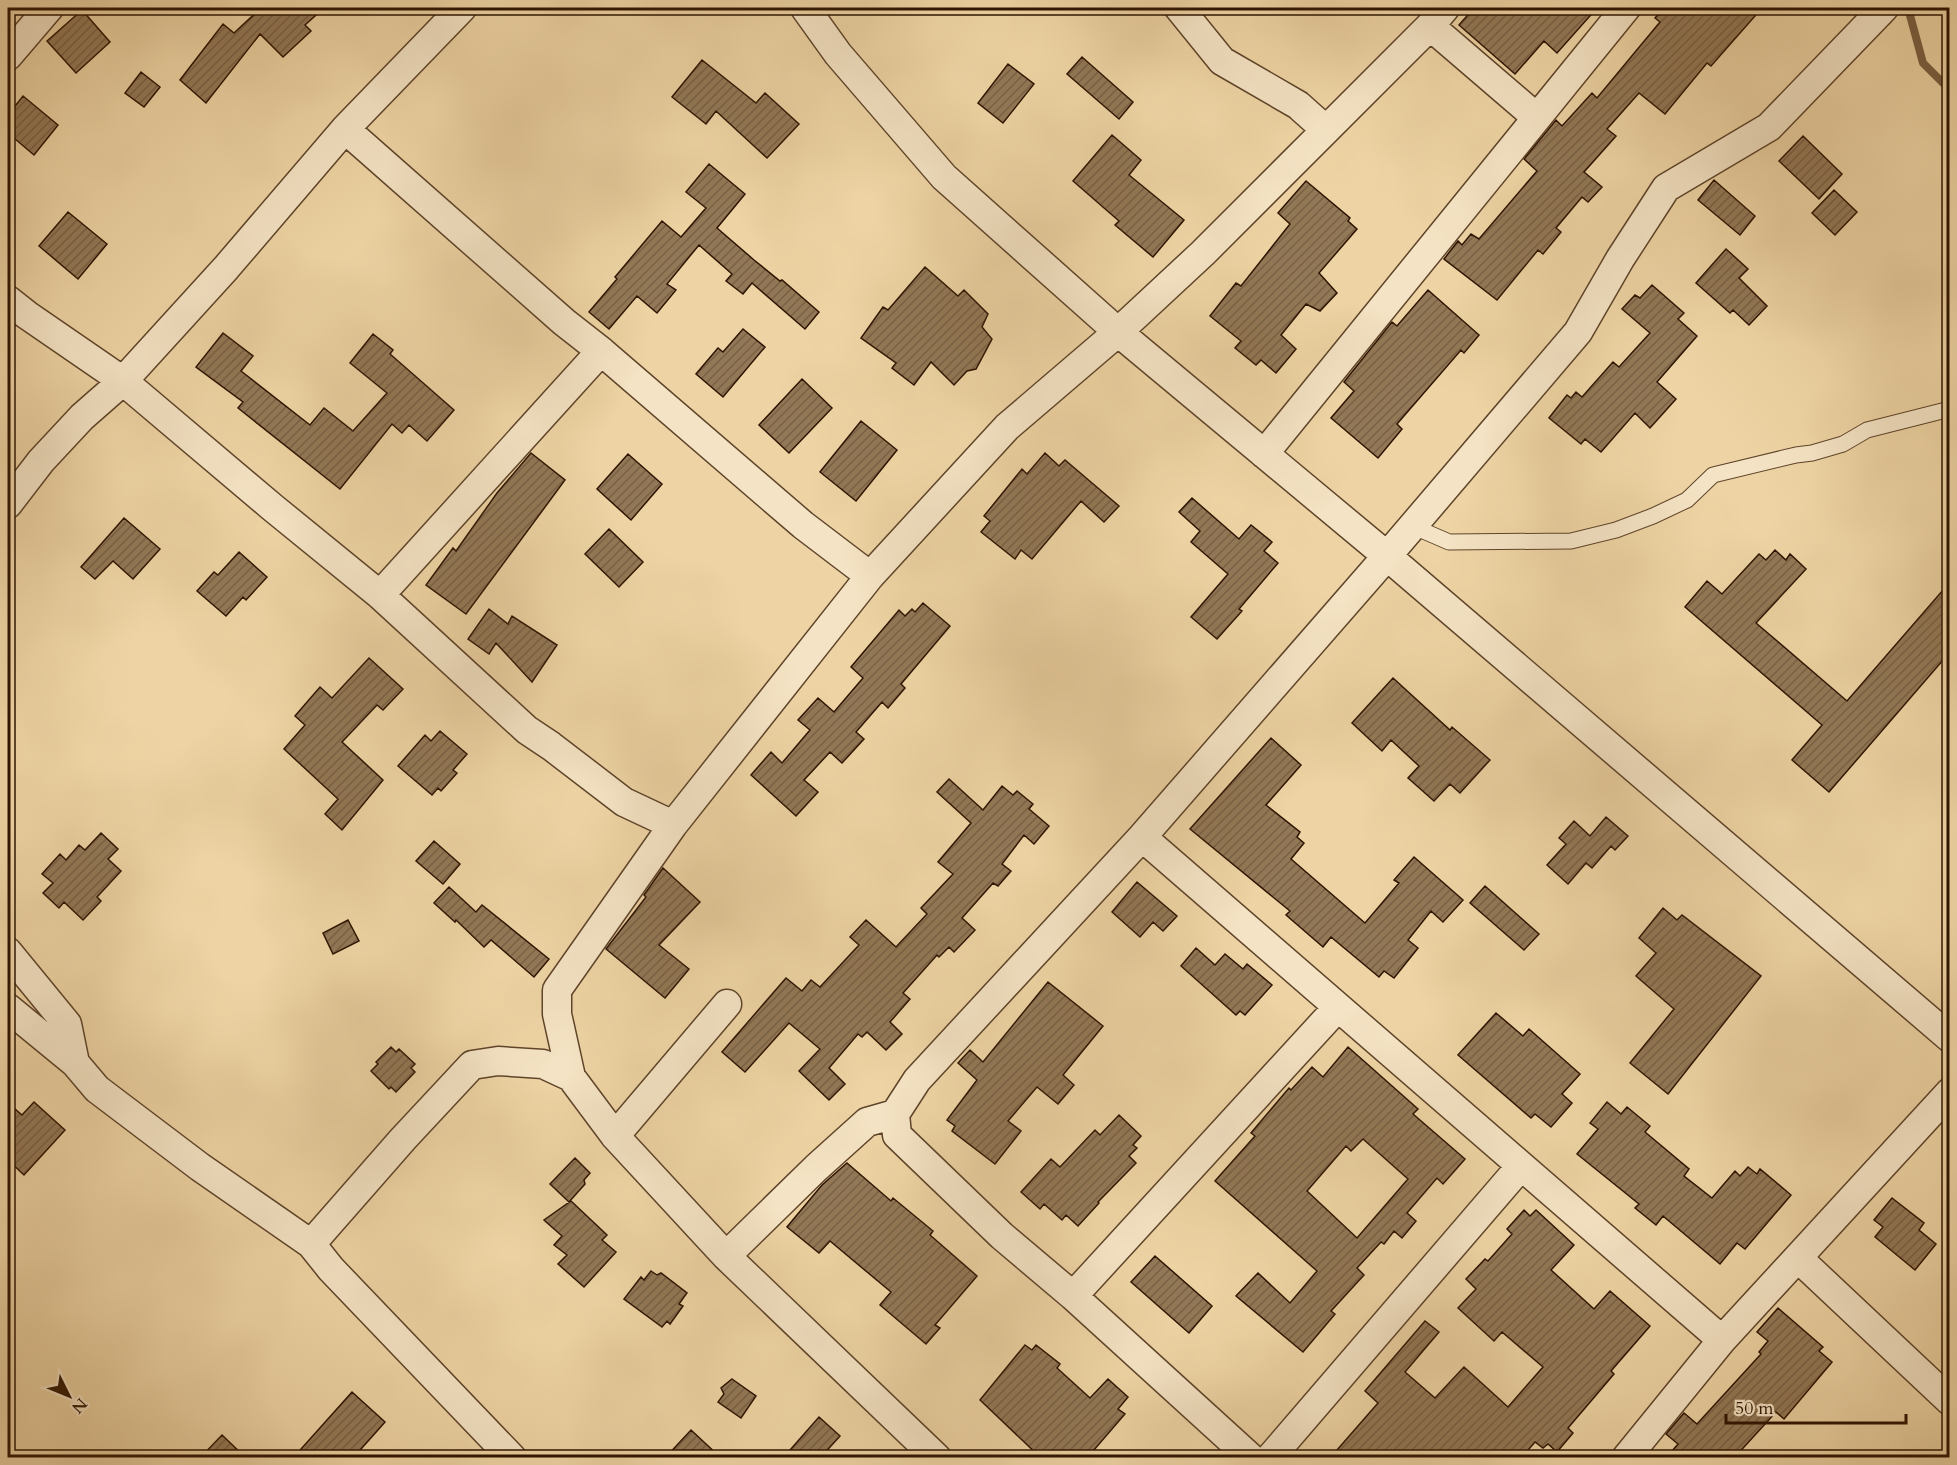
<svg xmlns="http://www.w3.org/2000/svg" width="1957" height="1465" font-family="Cardo,serif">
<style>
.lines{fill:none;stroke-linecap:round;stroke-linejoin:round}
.stream{stroke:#7a6042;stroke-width:8}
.building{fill:url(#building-hatch);stroke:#2e1402;stroke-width:1.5;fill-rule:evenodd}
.service-casing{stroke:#5e442a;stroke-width:17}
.minor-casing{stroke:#5e442a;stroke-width:31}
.service{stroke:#f4e3c4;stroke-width:15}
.minor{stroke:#f4e3c4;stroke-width:28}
</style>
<defs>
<pattern id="building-hatch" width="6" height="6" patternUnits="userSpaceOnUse" patternTransform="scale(1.5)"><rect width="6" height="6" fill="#927856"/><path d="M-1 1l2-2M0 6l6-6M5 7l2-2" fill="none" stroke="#786145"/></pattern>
</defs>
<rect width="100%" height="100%" fill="#eed4a4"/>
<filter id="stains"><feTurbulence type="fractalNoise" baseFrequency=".00333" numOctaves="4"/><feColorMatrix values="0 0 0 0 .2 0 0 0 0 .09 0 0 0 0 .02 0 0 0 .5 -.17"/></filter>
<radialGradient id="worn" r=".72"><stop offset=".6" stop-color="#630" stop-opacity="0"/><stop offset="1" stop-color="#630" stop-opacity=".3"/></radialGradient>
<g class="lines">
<path class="stream" d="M 1908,8 L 1923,63 L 1950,90"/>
</g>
<path class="building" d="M 261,8 L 324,8 L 305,25 L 311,31 L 283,57 L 260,34 L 206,103 L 180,80 L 223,24 L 234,33 Z
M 1474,8 L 1597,8 L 1557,53 L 1544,41 L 1515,74 L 1459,25 Z
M 1664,8 L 1762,8 L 1711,66 L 1707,63 L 1665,114 L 1639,93 L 1607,129 L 1616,136 L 1584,172 L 1602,187 L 1588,202 L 1582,197 L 1556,228 L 1561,232 L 1543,254 L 1538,250 L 1497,300 L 1444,259 L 1458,241 L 1462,245 L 1471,234 L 1479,239 L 1537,171 L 1524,159 L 1556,120 L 1562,126 L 1592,93 L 1597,98 L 1660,22 L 1655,18 Z
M 82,10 L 110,42 L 76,73 L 47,41 Z
M 1082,57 L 1133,102 L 1119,119 L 1067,74 Z
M 702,60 L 756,103 L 765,93 L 799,124 L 767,158 L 716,111 L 706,124 L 672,97 Z
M 1008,64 L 1034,84 L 1003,123 L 978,103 Z
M 141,72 L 160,87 L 144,107 L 125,93 Z
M 23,96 L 58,125 L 34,155 L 8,133 L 8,115 Z
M 1112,135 L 1141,160 L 1129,175 L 1184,220 L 1153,257 L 1115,225 L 1119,221 L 1073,181 Z
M 1803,136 L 1842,174 L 1819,199 L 1779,161 Z
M 709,164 L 745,194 L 717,228 L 754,260 L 780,281 L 782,280 L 819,312 L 805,329 L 752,283 L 743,294 L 726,281 L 732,274 L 699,245 L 667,284 L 676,290 L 657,313 L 637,296 L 609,329 L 589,312 L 617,279 L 615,277 L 662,221 L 681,237 L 706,208 L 686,192 Z
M 1714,180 L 1755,216 L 1740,235 L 1698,200 Z
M 1306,181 L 1350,218 L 1348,221 L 1357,229 L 1319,273 L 1337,293 L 1320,311 L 1306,304 L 1281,335 L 1296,349 L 1276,373 L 1261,360 L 1256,365 L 1235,348 L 1241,341 L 1210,316 L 1236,283 L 1241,286 L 1290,224 L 1278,213 Z
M 1834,190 L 1857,212 L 1835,235 L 1812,213 Z
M 68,212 L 107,244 L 78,279 L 39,246 Z
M 1726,249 L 1748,269 L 1739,278 L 1767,306 L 1749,325 L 1733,310 L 1730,313 L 1696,283 Z
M 925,267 L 958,296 L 964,290 L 988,314 L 982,327 L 992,339 L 976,369 L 967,371 L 954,385 L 931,362 L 914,385 L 892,368 L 896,363 L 861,338 L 883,307 L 888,310 Z
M 1652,285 L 1684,313 L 1678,319 L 1697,336 L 1657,382 L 1676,399 L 1650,428 L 1635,413 L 1601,452 L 1585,439 L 1581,444 L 1549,418 L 1567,395 L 1571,398 L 1576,392 L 1582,397 L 1613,362 L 1619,367 L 1650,333 L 1622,309 L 1635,295 L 1640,298 Z
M 1428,290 L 1479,335 L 1464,353 L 1461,350 L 1397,424 L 1402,429 L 1378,458 L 1331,418 L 1354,391 L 1344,382 L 1392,322 L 1397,326 Z
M 743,329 L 765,347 L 723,397 L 696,374 L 718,348 L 723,352 Z
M 223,333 L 253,356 L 241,371 L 310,425 L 324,408 L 353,431 L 387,393 L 350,363 L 373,334 L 393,350 L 390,354 L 454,410 L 427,441 L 409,425 L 402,433 L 392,424 L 340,489 L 238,408 L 243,402 L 196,367 Z
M 802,379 L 832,408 L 789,453 L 759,425 Z
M 861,421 L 897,450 L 856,501 L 820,472 Z
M 531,453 L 565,480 L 466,614 L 426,585 L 453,548 L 456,551 L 497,493 Z
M 1045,453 L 1059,466 L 1065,460 L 1119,506 L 1104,522 L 1081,501 L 1032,559 L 1021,550 L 1015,559 L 981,532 L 990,521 L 984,516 L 1022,469 L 1027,474 Z
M 628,454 L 662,484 L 631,520 L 597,489 Z
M 1192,498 L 1239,539 L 1251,525 L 1272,542 L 1264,551 L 1278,563 L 1239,609 L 1242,611 L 1217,639 L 1191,617 L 1228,574 L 1191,542 L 1200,531 L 1179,512 Z
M 124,518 L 160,549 L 133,579 L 113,561 L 95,579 L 81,567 Z
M 609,529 L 643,562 L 619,587 L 585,554 Z
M 1775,550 L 1786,560 L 1790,554 L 1806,569 L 1756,623 L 1847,701 L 1950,582 L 1950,652 L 1829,792 L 1792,760 L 1822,725 L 1685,607 L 1707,581 L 1722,594 L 1759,554 L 1766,560 Z
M 239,552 L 267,577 L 246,600 L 243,597 L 226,616 L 197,591 L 214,572 L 218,575 Z
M 923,603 L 950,626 L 901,684 L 905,688 L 888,708 L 882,702 L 856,732 L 864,739 L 842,763 L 830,752 L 804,780 L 818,792 L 796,816 L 751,775 L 771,752 L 782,763 L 810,730 L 798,720 L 818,698 L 834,712 L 863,678 L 851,667 L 899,610 L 905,616 L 912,609 L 915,612 Z
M 489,609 L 508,624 L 512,616 L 557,645 L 532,682 L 496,643 L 489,654 L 468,639 Z
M 369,658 L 403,689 L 383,710 L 377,705 L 342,742 L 383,780 L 342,830 L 325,814 L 338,799 L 284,749 L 305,725 L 295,716 L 320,687 L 332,698 Z
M 1393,678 L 1450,730 L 1452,727 L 1490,760 L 1460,793 L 1450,784 L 1434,801 L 1408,778 L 1419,766 L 1391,740 L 1382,751 L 1352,723 Z
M 440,731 L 467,754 L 453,770 L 457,773 L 441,791 L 438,788 L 432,795 L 398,766 L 425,735 L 431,741 Z
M 1271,738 L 1301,765 L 1266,805 L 1300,832 L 1297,837 L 1304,843 L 1291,859 L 1365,923 L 1399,883 L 1394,880 L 1414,857 L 1463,900 L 1443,922 L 1431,911 L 1408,940 L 1418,948 L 1394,978 L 1384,971 L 1379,977 L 1331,937 L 1323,947 L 1286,915 L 1290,911 L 1190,829 Z
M 949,779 L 983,810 L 1002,786 L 1013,795 L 1017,791 L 1033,804 L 1029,809 L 1049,826 L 1034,844 L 1024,835 L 1002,864 L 1011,871 L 998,886 L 993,883 L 962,918 L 975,930 L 954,952 L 949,947 L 939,957 L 937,955 L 903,993 L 910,999 L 890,1022 L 902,1034 L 886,1050 L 867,1032 L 862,1037 L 858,1034 L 829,1068 L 845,1084 L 829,1100 L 799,1071 L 820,1049 L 789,1023 L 745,1072 L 722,1052 L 786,978 L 802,991 L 811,980 L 820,987 L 859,945 L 850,937 L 866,920 L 896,947 L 927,914 L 921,908 L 953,874 L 938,862 L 971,823 L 937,792 Z
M 1606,817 L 1628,836 L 1615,850 L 1611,846 L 1592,868 L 1586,863 L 1568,884 L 1547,865 L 1566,844 L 1559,838 L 1574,821 L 1590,836 Z
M 101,833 L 118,849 L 108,859 L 121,871 L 97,897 L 101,901 L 83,920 L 64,902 L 59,908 L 43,893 L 53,883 L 42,874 L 60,854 L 66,860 L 79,845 L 85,850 Z
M 434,841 L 460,864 L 443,884 L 416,861 Z
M 663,868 L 700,902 L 659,945 L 689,969 L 665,998 L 606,949 L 646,897 L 644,895 Z
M 1137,882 L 1177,916 L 1163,931 L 1153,922 L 1140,937 L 1112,912 Z
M 1485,886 L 1539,934 L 1524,950 L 1470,903 Z
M 449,887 L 476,912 L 482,905 L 549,959 L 534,977 L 491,940 L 484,947 L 456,920 L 455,922 L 434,903 Z
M 1663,908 L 1677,920 L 1682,915 L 1761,976 L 1668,1094 L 1630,1063 L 1674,1009 L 1636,976 L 1656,953 L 1639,938 Z
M 348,920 L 359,941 L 333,954 L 323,933 Z
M 1196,948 L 1215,965 L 1225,954 L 1243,969 L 1247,964 L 1272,985 L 1245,1015 L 1240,1011 L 1236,1015 L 1181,966 Z
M 1048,982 L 1103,1026 L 1063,1075 L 1074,1085 L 1058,1104 L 1037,1087 L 1008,1121 L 1021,1131 L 995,1164 L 952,1131 L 955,1126 L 947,1120 L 977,1080 L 958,1063 L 970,1050 L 983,1062 Z
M 1496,1013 L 1523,1036 L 1529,1029 L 1580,1074 L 1562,1094 L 1572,1103 L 1551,1127 L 1535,1114 L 1531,1118 L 1458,1055 Z
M 391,1047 L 396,1052 L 399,1049 L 415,1064 L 411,1068 L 415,1072 L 396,1092 L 391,1087 L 389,1089 L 371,1071 L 378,1064 L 376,1062 Z
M 1348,1047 L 1418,1109 L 1413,1114 L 1465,1159 L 1443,1184 L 1437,1178 L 1407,1213 L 1416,1221 L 1402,1238 L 1394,1231 L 1384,1244 L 1381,1242 L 1357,1268 L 1364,1275 L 1331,1311 L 1335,1314 L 1303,1352 L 1236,1296 L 1258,1273 L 1290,1303 L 1317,1271 L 1215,1181 L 1255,1136 L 1251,1133 L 1289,1088 L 1291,1090 L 1312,1067 L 1323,1077 ZM 1363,1139 L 1408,1179 L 1357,1238 L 1307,1191 L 1346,1146 L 1351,1151 Z
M 34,1102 L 65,1130 L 24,1175 L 8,1160 L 8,1103 L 22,1115 Z
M 1607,1102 L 1621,1114 L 1627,1107 L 1650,1126 L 1645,1132 L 1689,1169 L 1684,1176 L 1712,1198 L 1735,1171 L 1740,1176 L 1748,1167 L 1757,1174 L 1760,1169 L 1791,1195 L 1745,1249 L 1737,1243 L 1720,1264 L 1663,1216 L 1656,1225 L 1635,1208 L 1639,1204 L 1577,1154 L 1598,1129 L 1590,1123 Z
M 1119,1115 L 1141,1136 L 1133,1145 L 1137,1148 L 1129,1156 L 1136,1163 L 1098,1202 L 1099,1203 L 1078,1226 L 1066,1215 L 1062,1220 L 1044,1204 L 1040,1209 L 1021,1192 L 1051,1159 L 1060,1167 L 1095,1130 L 1100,1135 Z
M 575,1158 L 590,1173 L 584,1180 L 585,1184 L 569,1202 L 550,1184 Z
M 847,1163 L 891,1201 L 893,1198 L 933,1231 L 930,1235 L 977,1276 L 935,1325 L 940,1328 L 926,1344 L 880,1305 L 891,1292 L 830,1241 L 819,1253 L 787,1227 L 822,1185 Z
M 1892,1198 L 1924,1223 L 1919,1230 L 1936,1244 L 1915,1270 L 1875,1237 L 1883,1227 L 1874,1220 Z
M 571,1201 L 607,1235 L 602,1240 L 616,1252 L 584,1287 L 558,1264 L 567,1255 L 554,1245 L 562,1236 L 544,1220 Z
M 1524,1210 L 1530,1216 L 1536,1210 L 1574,1245 L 1551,1270 L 1594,1309 L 1610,1291 L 1650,1326 L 1611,1371 L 1614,1374 L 1568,1428 L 1573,1433 L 1557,1452 L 1548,1444 L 1543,1448 L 1535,1442 L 1521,1458 L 1330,1458 L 1378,1403 L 1365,1391 L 1425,1321 L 1439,1332 L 1405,1372 L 1435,1398 L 1464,1367 L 1508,1407 L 1543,1367 L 1502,1332 L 1494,1341 L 1458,1308 L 1476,1289 L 1466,1279 L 1485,1259 L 1488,1261 L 1512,1234 L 1507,1229 Z
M 1155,1256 L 1212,1306 L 1189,1333 L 1131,1282 Z
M 651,1271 L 657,1275 L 661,1273 L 687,1293 L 679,1304 L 683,1306 L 670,1324 L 667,1321 L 662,1327 L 624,1299 L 641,1277 L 644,1280 Z
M 1778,1308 L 1823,1347 L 1819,1351 L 1832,1362 L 1784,1419 L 1776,1412 L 1734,1458 L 1666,1458 L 1678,1444 L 1666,1434 L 1684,1413 L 1697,1424 L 1761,1354 L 1759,1352 L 1768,1341 L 1757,1332 Z
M 1025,1345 L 1032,1350 L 1036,1345 L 1060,1364 L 1057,1368 L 1090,1398 L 1108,1379 L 1128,1397 L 1118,1409 L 1125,1414 L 1087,1458 L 1041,1458 L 980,1400 Z
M 732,1379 L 756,1396 L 741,1418 L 718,1402 L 724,1394 L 721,1388 Z
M 352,1392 L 385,1422 L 353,1458 L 293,1458 Z
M 819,1417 L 840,1436 L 820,1458 L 783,1458 Z
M 691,1430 L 721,1458 L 665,1458 Z
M 222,1435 L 246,1458 L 200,1458 Z"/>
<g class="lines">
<g class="service-casing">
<path id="service" d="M 1412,526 L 1449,542 L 1571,541 L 1616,530 L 1653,516 L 1687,500 L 1713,475 L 1796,455 L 1812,453 L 1843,444 L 1867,430 L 1950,409"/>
</g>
<g class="minor-casing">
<path id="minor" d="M 805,8 L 838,54 L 944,177 L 1118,332 L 1387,556 L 1950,1038
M 1179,8 L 1222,61 L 1298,105 L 1326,130
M 1430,26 L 1536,117
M 8,56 L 49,8
M 345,129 L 564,322 L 601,351 L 803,525 L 870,576
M 8,300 L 27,315 L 123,381 L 272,507 L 380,595 L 527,730 L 551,746 L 624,802 L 673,825
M 1264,454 L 1626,8
M 8,504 L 41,461 L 82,417 L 123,381 L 226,268 L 345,129 L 462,8
M 380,595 L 601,351
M 1142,837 L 1722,1340
M 8,952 L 67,1024 L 75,1063 L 97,1089 L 200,1167 L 311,1244 L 331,1269 L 512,1458
M 8,1008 L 75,1063
M 615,1136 L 727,1004
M 311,1244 L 403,1139 L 472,1065 L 498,1061 L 543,1064 L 571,1077
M 726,1256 L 816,1168 L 867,1122 L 895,1114
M 1798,1258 L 1950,1401
M 1073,1296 L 1338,1007
M 937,1458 L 726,1256 L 615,1136 L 571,1077 L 557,1014 L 557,990 L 673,825 L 870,576 L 1007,427 L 1118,332 L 1203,253 L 1430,26 L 1445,8
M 1251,1458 L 1073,1296 L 1002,1236 L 897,1135 L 895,1114 L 917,1080 L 1142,837 L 1387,556 L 1578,332 L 1620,259 L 1666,188 L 1769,127 L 1884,8
M 1270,1458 L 1521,1166
M 1626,1458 L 1722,1340 L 1950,1092"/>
</g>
<use href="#service" class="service"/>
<use href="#minor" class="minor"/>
</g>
<rect width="1957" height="1465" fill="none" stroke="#eed4a4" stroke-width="30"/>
<rect x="9" y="9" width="1939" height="1447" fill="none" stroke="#2e1402" stroke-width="3"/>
<rect x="15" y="15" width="1927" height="1435" fill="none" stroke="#2e1402" stroke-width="1.5"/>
<g transform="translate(69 1396) rotate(133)" stroke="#f4e3c4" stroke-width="4.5" paint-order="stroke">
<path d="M0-4.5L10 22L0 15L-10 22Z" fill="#2e1402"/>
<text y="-9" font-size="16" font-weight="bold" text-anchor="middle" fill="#2e1402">N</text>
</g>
<path d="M1726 1414v9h180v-9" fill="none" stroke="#2e1402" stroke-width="3"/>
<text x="1735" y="1414" font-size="18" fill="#2e1402" stroke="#f4e3c4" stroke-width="4.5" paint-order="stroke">50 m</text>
<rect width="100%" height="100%" filter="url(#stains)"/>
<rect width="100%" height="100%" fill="url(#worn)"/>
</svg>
